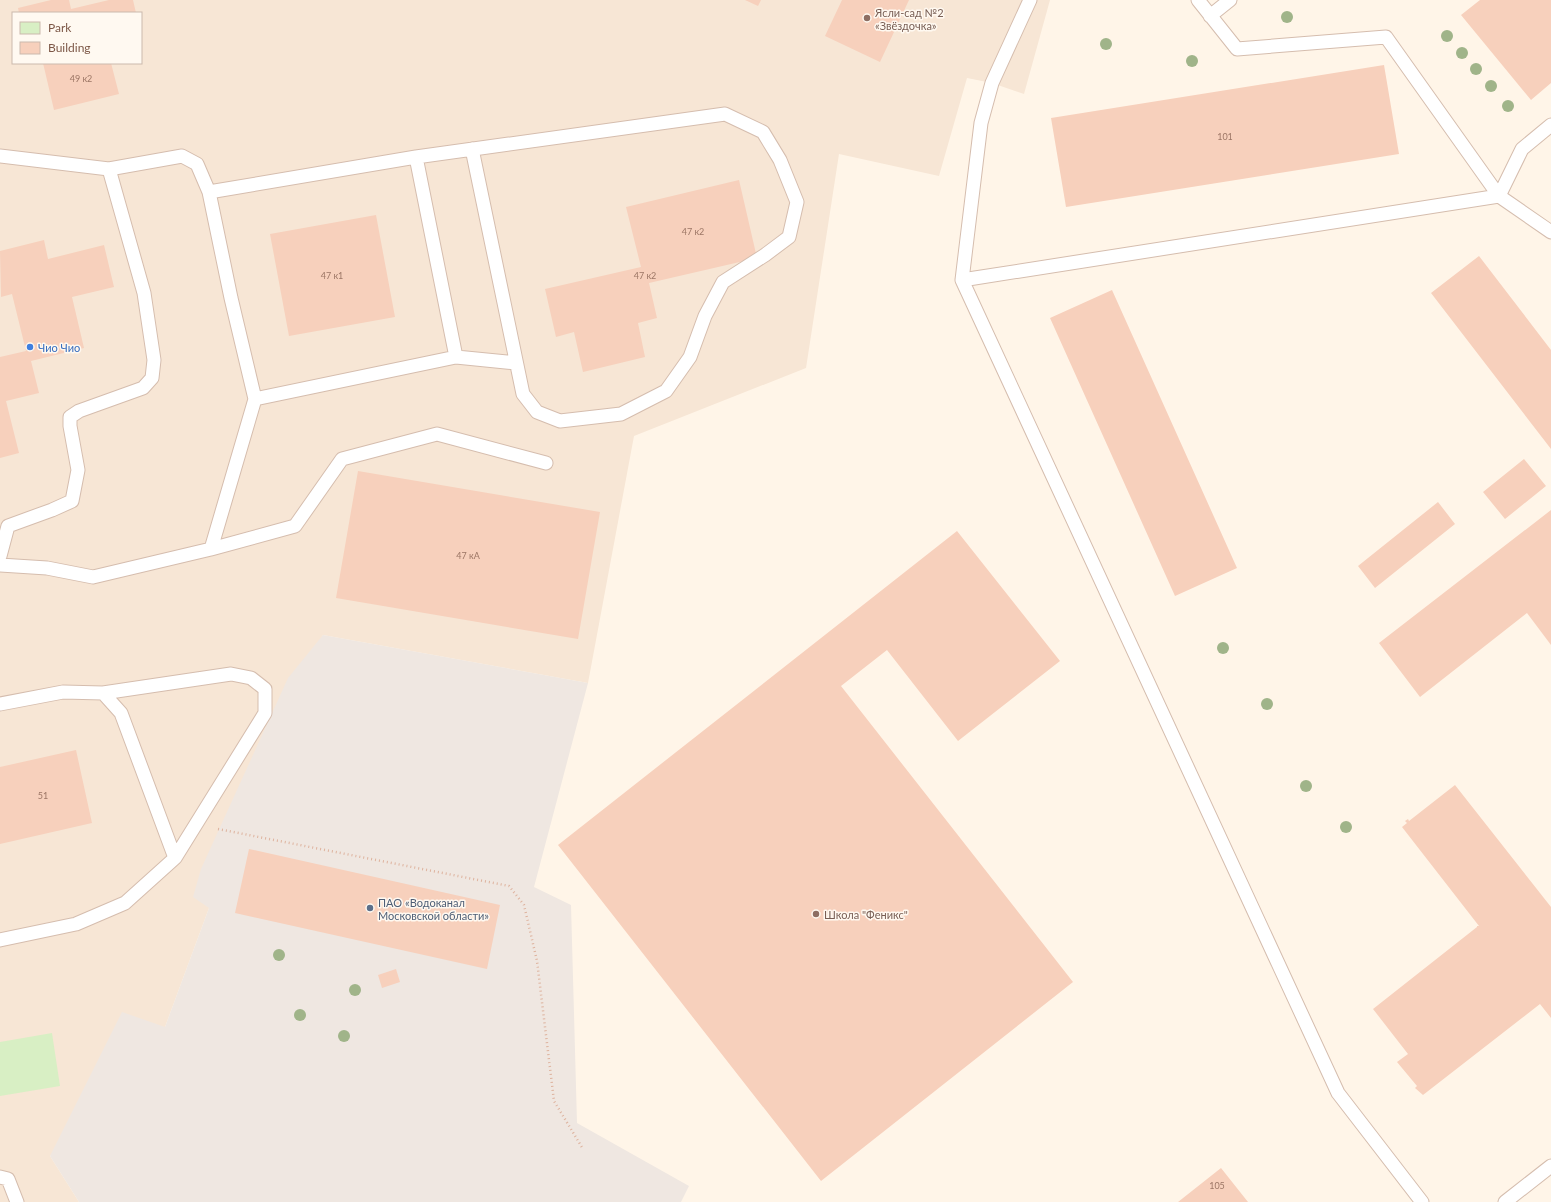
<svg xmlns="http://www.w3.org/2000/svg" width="1551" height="1202" font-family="Lato,sans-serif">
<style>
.residential{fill:#f7e6d5;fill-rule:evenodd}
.industrial{fill:#efe7e1}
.green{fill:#d8efc4}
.building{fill:#f7d0bc}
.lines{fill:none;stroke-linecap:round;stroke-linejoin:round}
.service-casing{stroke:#d5bdae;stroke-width:15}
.path{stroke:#deb39e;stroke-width:2.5;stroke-dasharray:1 3;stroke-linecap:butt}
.service{stroke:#fff;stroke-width:13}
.tree{fill:#a0b489}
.education-dot{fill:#8d6e63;stroke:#fff9f1;stroke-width:1.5}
.shop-dot{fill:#3f7fe0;stroke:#fff9f1;stroke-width:1.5}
.service-dot{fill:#5c6f8a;stroke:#fff9f1;stroke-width:1.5}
.labels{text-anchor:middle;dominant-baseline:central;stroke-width:3;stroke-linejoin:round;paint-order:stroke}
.number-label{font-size:9px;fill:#9c7665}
.education-label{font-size:11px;fill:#785e54;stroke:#fff9f1;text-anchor:start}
.shop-label{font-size:11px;fill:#366cbe;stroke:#fff9f1;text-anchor:start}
.service-label{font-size:11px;fill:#4e5e75;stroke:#fff9f1;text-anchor:start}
</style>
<rect width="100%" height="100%" fill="#fff5e8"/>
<path class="residential" d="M 0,0 L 1050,0 L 1024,94 L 992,83 L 967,78 L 939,176 L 839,154 L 806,368 L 634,436 L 588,683 L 323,635 L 209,908 L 165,1027 L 50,1156 L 79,1202 L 0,1202 ZM 13,13 L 141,13 L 141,63 L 13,63 Z"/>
<path class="industrial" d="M 323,635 L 588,683 L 534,887 L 571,905 L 577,1123 L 689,1186 L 681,1202 L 79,1202 L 50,1156 L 122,1012 L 165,1027 L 209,908 L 193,897 L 201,869 L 288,678 Z"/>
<path class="green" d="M 52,1033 L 60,1086 L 0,1096 L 0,1042 Z"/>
<path class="building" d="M 51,0 L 69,0 L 71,9 L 109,0 L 133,0 L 136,13 L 19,13 L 18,8 Z
M 745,0 L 761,0 L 758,6 Z
M 842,0 L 909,0 L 880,62 L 825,36 Z
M 1480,0 L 1551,0 L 1551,83 L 1531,100 L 1461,15 Z
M 43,63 L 111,63 L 119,94 L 54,110 Z
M 1384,65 L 1399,154 L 1066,207 L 1051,118 Z
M 739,180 L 757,258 L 649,283 L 657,318 L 638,323 L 645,357 L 583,372 L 574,332 L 556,337 L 545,289 L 641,267 L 626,207 Z
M 376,215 L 395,317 L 289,336 L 270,234 Z
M 44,240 L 48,259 L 104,245 L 114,287 L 72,297 L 84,348 L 31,361 L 39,393 L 6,401 L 19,453 L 0,458 L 0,357 L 26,351 L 12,294 L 1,297 L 0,251 Z
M 1479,256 L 1551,350 L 1551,449 L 1431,293 Z
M 1112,290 L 1237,568 L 1175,596 L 1050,318 Z
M 1524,459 L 1546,486 L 1505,519 L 1483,492 Z
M 358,471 L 600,512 L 578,639 L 336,598 Z
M 1438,502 L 1455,524 L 1375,588 L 1358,566 Z
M 1551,510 L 1551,645 L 1527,613 L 1420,697 L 1379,643 Z
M 957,531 L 1060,661 L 958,741 L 887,650 L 841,686 L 1073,982 L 821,1181 L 558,845 Z
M 76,750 L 92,823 L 0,844 L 0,767 Z
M 1455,785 L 1551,907 L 1551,1018 L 1540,1004 L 1423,1095 L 1415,1088 L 1417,1086 L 1397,1062 L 1408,1054 L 1373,1009 L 1477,927 L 1477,926 L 1479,926 L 1402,827 L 1407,823 L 1405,821 L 1408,819 L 1409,821 Z
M 249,849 L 500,905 L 487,969 L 235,913 Z
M 396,969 L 400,982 L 382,988 L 378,975 Z
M 1221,1168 L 1248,1202 L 1178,1202 Z"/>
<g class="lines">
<g class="service-casing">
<path id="service" d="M 1030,0 L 992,83 L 981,123 L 962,280 L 1338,1093 L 1422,1202
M 1198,0 L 1237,49 L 1386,37 L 1499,196 L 1522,149 L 1551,125
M 1210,16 L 1230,0
M 0,156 L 109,169
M 416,157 L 456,357
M 209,192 L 231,298 L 255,399
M 962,280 L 1499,196 L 1551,232
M 211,549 L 295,526 L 342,459 L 437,434 L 546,463
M 0,556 L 8,526 L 52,510 L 72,501 L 78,470 L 70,426 L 70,417 L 79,411 L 143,388 L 152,378 L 154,360 L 144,293 L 109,169 L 182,156 L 197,164 L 209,192 L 416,157 L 725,114 L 763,132 L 780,160 L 797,202 L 789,237 L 765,255 L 723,282 L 705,316 L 690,357 L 666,391 L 621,414 L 560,421 L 537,412 L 523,394 L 472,149
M 0,565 L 47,568 L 93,577 L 211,549 L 255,399 L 456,357 L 516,363
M 103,693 L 231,674 L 251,678 L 265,689 L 265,713 L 175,858
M 0,704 L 63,692 L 103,693 L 121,713 L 175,858 L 125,903 L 76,924 L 0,940
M 0,1177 L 8,1179 L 17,1202
M 1505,1202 L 1551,1166"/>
</g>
<path class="path" d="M 218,829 L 509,886 L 524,905 L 537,961 L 554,1101 L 583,1149"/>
<use href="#service" class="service"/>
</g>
<g class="tree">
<circle cx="1287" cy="17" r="6"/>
<circle cx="1447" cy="36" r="6"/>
<circle cx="1106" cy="44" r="6"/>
<circle cx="1462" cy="53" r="6"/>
<circle cx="1192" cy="61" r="6"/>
<circle cx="1476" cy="69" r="6"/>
<circle cx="1491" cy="86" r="6"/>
<circle cx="1508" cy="106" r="6"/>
<circle cx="1223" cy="648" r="6"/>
<circle cx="1267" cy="704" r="6"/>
<circle cx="1306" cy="786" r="6"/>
<circle cx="1346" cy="827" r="6"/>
<circle cx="279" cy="955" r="6"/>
<circle cx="355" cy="990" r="6"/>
<circle cx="300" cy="1015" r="6"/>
<circle cx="344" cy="1036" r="6"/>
</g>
<g class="education-dot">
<circle cx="867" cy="18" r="4"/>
<circle cx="816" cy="914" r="4"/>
</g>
<circle class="shop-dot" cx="30" cy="347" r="4"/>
<circle class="service-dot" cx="370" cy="908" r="4"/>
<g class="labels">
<g class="number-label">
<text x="81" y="78">49 к2</text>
<text x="1225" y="136">101</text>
<text x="693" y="231">47 к2</text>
<text x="332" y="275">47 к1</text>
<text x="645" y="275">47 к2</text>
<text x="468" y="555">47 кА</text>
<text x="43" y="795">51</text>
<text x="1217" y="1185">105</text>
</g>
<g class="education-label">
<text x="875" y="12">Ясли-сад №2<tspan x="875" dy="13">«Звёздочка»</tspan></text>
<text x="824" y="914">Школа "Феникс"</text>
</g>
<g class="shop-label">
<text x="38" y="347">Чио Чио</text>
</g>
<g class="service-label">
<text x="378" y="902">ПАО «Водоканал<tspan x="378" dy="13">Московской области»</tspan></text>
</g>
</g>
<rect x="12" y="12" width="130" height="52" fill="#fff9f1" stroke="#cbb9ad"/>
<rect x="20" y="22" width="20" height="12" fill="#d8efc4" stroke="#cbb9ad"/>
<text x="48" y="32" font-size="12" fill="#7d5848">Park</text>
<rect x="20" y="42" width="20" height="12" fill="#f7d0bc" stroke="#cbb9ad"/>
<text x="48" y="52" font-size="12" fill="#7d5848">Building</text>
</svg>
